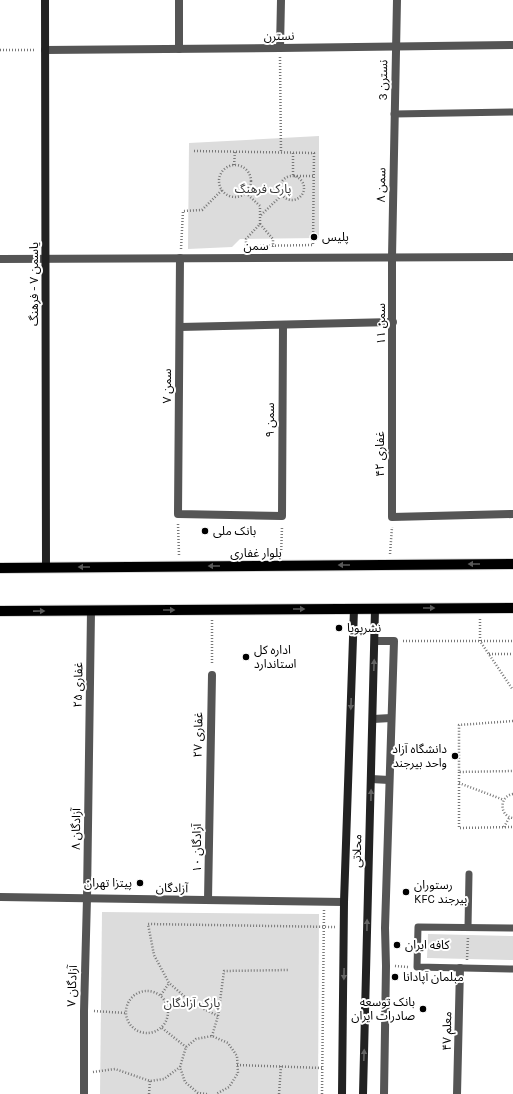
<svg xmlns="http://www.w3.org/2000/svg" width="513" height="1094" font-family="Karla,'Noto Sans Arabic',sans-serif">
<rect width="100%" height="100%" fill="#fff"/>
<g fill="#dcdcdc">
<polygon points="319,136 319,238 240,239 232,247 188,249 189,143"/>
<polygon points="102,912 319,914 318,1094 100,1094"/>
<polygon points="428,934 513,936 513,960 427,958"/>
</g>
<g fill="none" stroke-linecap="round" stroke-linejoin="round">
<defs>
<g id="primary">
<polyline points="0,568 513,564"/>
<polyline points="0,611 513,608"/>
</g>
</defs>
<use href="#primary" stroke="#dbdbdb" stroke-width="12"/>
<g stroke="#777" stroke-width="2.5" stroke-dasharray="1 2" stroke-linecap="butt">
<polyline points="0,50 36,50"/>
<polyline points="280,57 281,153"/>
<polyline points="194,151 314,153 313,245 255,246"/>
<polyline points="293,153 293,176 313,176"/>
<polyline points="234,165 235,152"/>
<circle cx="235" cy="181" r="16"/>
<circle cx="292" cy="188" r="12"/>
<polyline points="246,193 260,206 260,224 246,239 246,248"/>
<polyline points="261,215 282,195"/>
<polyline points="260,224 273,239 273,247"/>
<polyline points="181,249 183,211 202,210 222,190"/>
<polyline points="178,524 179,555"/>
<polyline points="390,554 392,527"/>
<polyline points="281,556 282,527"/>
<polyline points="480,619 480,641 513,690"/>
<polyline points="212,620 212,665"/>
<polyline points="403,641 513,641"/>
<polyline points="489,654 513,654"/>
<polyline points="513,721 459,725 459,772 513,771"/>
<polyline points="459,772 459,828 513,827"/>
<polyline points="459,783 504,800"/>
<path d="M513,794C499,796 499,816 513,818"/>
<polyline points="504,827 509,818"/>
<polyline points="467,960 468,937"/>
<polyline points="395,966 408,967"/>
<circle cx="147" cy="1012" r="21"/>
<polyline points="161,995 169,983"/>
<polyline points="94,1011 125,1013"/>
<polyline points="218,1016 192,1003 169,983 154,955 148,924 335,927"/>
<polyline points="162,1028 186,1047"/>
<polyline points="212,1036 218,1016 224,971 288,970"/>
<polyline points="237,1065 322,1068"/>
<polyline points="93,1072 115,1069 150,1081 164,1079 180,1067"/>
<polyline points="149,1094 150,1081"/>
<polyline points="207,1094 198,1093 185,1082 180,1067 186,1047 196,1039 212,1036 228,1043 237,1056 238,1073 229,1087 216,1094"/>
<polyline points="279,1094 281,1066"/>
<polyline points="322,1094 324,910"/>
</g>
<g stroke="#555" stroke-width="7">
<polyline points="394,114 513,112"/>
<polyline points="468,927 469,874"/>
<polyline points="513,928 418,927 417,967 513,969"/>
</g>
<g stroke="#555" stroke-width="8">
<polyline points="397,0 392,257 392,517 513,514"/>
<polyline points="280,48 281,0"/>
<polyline points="179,49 179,0"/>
<polyline points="45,50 280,48 513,45"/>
<polyline points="180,258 178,514 282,516 283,325"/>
<polyline points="0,259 513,257"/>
<polyline points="180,327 393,322"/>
<polyline points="375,641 394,641 385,928 386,966 384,1094"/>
<polyline points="373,719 391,718"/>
<polyline points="371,779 389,780"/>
<polyline points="0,897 344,902"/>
<polyline points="208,900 212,675"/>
<polyline points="84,1094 84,1011 87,898 91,611"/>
<polyline points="457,1094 460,968"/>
</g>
<g stroke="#222" stroke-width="8">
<polyline points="45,0 46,568"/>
<polyline points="342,1094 344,902 354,609"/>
<polyline points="363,1094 375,609"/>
</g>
<use href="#primary" stroke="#000" stroke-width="10"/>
</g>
<defs><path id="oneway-solid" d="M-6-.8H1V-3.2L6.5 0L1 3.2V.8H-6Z"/></defs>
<g fill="#595959">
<use href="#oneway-solid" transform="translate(474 564) rotate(180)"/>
<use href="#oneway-solid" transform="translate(344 565) rotate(180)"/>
<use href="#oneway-solid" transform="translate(214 566) rotate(180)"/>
<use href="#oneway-solid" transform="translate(84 567) rotate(180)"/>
<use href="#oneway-solid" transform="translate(429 608)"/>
<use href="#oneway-solid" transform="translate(299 609)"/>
<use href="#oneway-solid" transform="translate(169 610)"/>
<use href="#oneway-solid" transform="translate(39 611) rotate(-1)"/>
</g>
<g fill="#646464">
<use href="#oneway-solid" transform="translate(374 665) rotate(-88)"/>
<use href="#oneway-solid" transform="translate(351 704) rotate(92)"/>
<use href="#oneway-solid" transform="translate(371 795) rotate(-89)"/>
<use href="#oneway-solid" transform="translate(367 925) rotate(-89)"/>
<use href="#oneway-solid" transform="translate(344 974) rotate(91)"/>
<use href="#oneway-solid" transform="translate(364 1055) rotate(-88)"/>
</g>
<g fill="#000" stroke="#fff" stroke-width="1.5">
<circle cx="314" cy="237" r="4"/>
<circle cx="205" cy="531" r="4"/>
<circle cx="339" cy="628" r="4"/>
<circle cx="246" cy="657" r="4"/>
<circle cx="455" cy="756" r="4"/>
<circle cx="140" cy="883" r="4"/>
<circle cx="406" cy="892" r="4"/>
<circle cx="397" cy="945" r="4"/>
<circle cx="395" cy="977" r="4"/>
<circle cx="423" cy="1009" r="4"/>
</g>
<g text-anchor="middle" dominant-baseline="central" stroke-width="4" stroke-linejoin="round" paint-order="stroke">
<g font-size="12" fill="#000" stroke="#fff">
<text transform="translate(279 36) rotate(-1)">نسترن</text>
<text transform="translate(383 80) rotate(-89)">نسترن 3</text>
<text transform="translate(381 185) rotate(-89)">سمن ۸</text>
<text x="256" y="246">سمن</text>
<text transform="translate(34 284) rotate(-90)">یاسمن ۷ - فرهنگ</text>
<text transform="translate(381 324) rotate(-90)">سمن ۱۱</text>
<text transform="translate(167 386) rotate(-90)">سمن ۷</text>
<text transform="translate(270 420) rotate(-90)">سمن ۹</text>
<text transform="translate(380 454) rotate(-90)">غفاری ۴۲</text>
<text x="256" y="553">بلوار غفاری</text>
<text transform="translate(78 685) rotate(-89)">غفاری ۲۵</text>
<text transform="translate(198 735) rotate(-89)">غفاری ۲۷</text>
<text transform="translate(76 829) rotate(-89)">آزادگان ۸</text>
<text transform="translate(197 848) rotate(-90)">آزادگان ۱۰</text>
<text transform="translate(357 851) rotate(-89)">محلاتی</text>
<text transform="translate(172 888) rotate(1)">آزادگان</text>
<text transform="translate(72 986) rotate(-88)">آزادگان ۷</text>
<text transform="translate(447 1031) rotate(-89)">معلم ۴۷</text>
</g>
<g font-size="12" fill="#333" stroke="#fff">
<text x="263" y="189">پارک فرهنگ</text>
<text x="192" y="1003">پارک آزادگان</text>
</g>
<g font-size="12" fill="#000" stroke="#fff" text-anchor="start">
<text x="322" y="237">پلیس</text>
<text x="213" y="531">بانک ملی</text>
<text x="347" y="628">نشرپویا</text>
<text x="254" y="650">اداره کل<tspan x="254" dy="14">استاندارد</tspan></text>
<text x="447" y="749" text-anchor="end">دانشگاه آزاد<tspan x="447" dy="14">واحد بیرجند</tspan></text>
<text x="132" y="883" text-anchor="end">پیتزا تهران</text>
<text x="414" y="885">رستوران<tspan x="414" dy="14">KFC بیرجند</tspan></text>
<text x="405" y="945">کافه ایران</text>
<text x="403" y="977">مبلمان آپادانا</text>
<text x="415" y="1002" text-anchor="end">بانک توسعه<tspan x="415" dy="14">صادرات ایران</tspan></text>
</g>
</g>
</svg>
